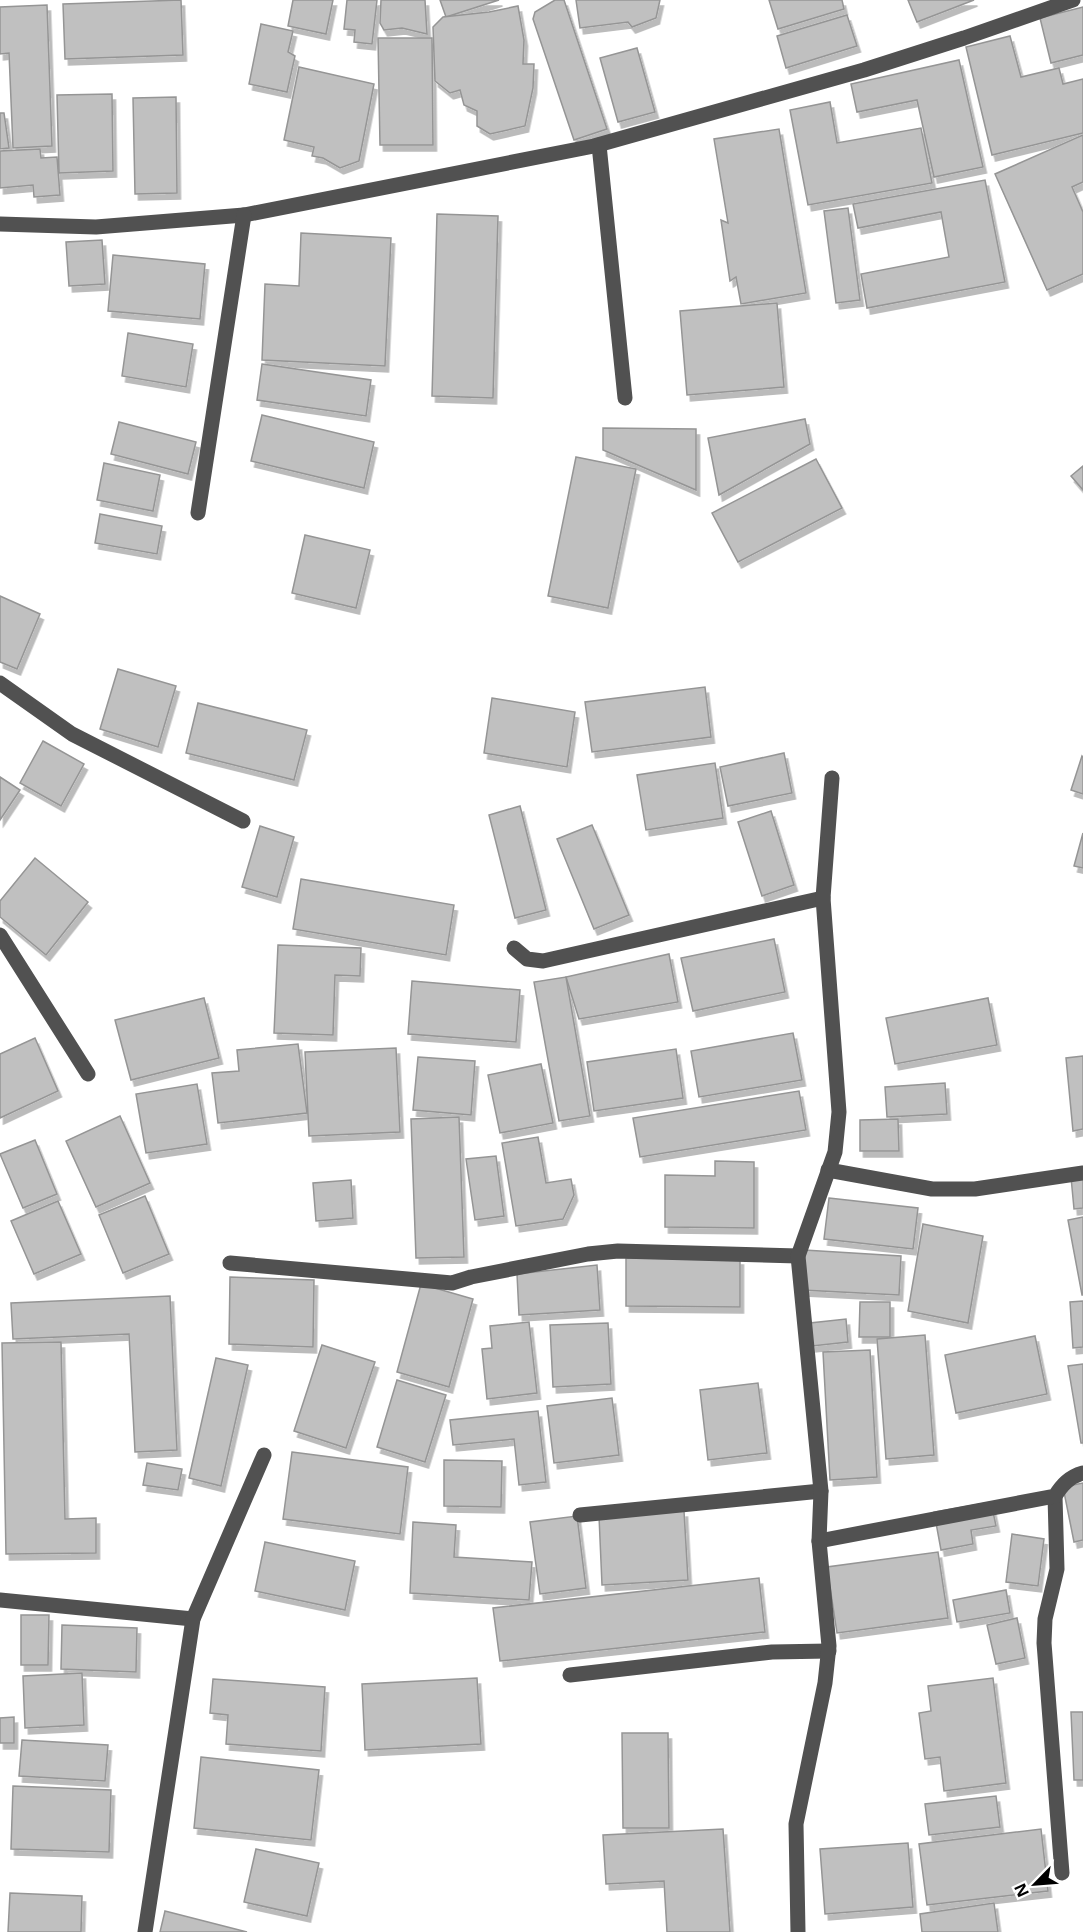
<svg xmlns="http://www.w3.org/2000/svg" width="1083" height="1932" font-family="'Noto Sans',sans-serif">
<defs>
<filter id="shadow"><feDropShadow dx="3.5" dy="6" stdDeviation="0" flood-color="#0004"/></filter>
</defs>
<rect width="100%" height="100%" fill="#fff"/>
<g fill="#c0c0c0" stroke="#959595" stroke-width="1.5" filter="url(#shadow)">
<polygon points="181,0 183,55 65,59 63,4"/>
<polygon points="293,0 333,0 326,34 288,26"/>
<polygon points="347,0 377,0 372,44 354,42 355,30 344,29"/>
<polygon points="381,0 425,0 427,34 402,28 384,30 380,23"/>
<polygon points="440,0 499,0 446,17"/>
<polygon points="555,0 564,0 607,129 574,140 533,19 535,12"/>
<polygon points="576,0 660,0 656,18 632,27 628,22 580,28"/>
<polygon points="769,0 842,0 844,9 778,29"/>
<polygon points="908,0 974,0 917,22"/>
<polygon points="47,5 52,146 13,148 9,53 0,54 0,7"/>
<polygon points="518,6 524,40 523,64 534,64 533,88 525,126 490,134 477,126 477,111 464,105 460,90 450,93 435,81 433,27 443,17 489,12"/>
<polygon points="1083,7 1083,55 1051,63 1040,18"/>
<polygon points="847,15 857,46 786,68 777,36"/>
<polygon points="261,24 293,31 288,52 295,56 287,92 249,84"/>
<polygon points="1010,36 1021,77 1059,68 1063,84 1083,79 1083,133 992,155 966,47"/>
<polygon points="378,38 432,38 433,145 380,145"/>
<polygon points="637,48 655,112 618,122 600,58"/>
<polygon points="959,60 983,167 934,177 917,100 857,112 851,84"/>
<polygon points="299,67 374,84 359,161 340,168 323,158 312,156 314,147 284,140"/>
<polygon points="112,94 113,171 59,173 57,95"/>
<polygon points="176,97 177,193 135,194 133,98"/>
<polygon points="830,102 837,143 921,128 932,183 808,205 790,110"/>
<polygon points="0,113 4,113 9,148 0,149"/>
<polygon points="779,129 806,293 741,304 736,277 730,281 721,220 728,223 714,139"/>
<polygon points="1083,135 1083,182 1072,187 1083,212 1083,274 1047,290 995,174"/>
<polygon points="40,149 41,158 57,157 60,195 34,197 33,185 0,188 0,151"/>
<polygon points="985,180 1005,282 867,308 861,274 949,257 941,212 858,228 853,204"/>
<polygon points="848,208 860,300 836,303 824,211"/>
<polygon points="437,214 498,216 493,398 432,396"/>
<polygon points="301,233 391,238 385,366 262,360 265,284 299,286"/>
<polygon points="102,240 105,284 69,286 66,242"/>
<polygon points="113,255 205,264 200,319 108,311"/>
<polygon points="777,303 784,387 687,395 680,311"/>
<polygon points="128,333 193,344 186,387 122,376"/>
<polygon points="262,364 371,380 366,416 257,400"/>
<polygon points="262,415 374,442 364,488 251,461"/>
<polygon points="805,419 810,444 719,495 708,438"/>
<polygon points="119,422 196,442 188,474 111,454"/>
<polygon points="603,428 696,429 696,490 603,450"/>
<polygon points="576,457 636,469 608,608 548,596"/>
<polygon points="816,459 842,508 738,562 712,513"/>
<polygon points="104,463 160,475 153,511 97,500"/>
<polygon points="1083,466 1083,490 1071,476"/>
<polygon points="100,514 162,526 157,554 95,543"/>
<polygon points="305,535 370,550 356,608 292,593"/>
<polygon points="0,596 40,614 17,669 0,662"/>
<polygon points="118,669 176,686 158,747 100,729"/>
<polygon points="705,687 711,737 592,752 585,702"/>
<polygon points="492,698 575,712 567,767 484,753"/>
<polygon points="198,703 307,730 294,780 186,753"/>
<polygon points="43,741 84,764 61,806 20,783"/>
<polygon points="784,753 792,793 728,806 720,767"/>
<polygon points="1082,756 1083,757 1083,794 1071,790"/>
<polygon points="715,763 723,818 646,830 637,775"/>
<polygon points="0,777 20,790 0,820"/>
<polygon points="520,806 546,910 515,918 489,815"/>
<polygon points="771,811 794,885 762,896 738,822"/>
<polygon points="592,825 629,915 594,929 557,839"/>
<polygon points="260,826 294,837 277,897 242,887"/>
<polygon points="1083,833 1083,868 1074,866"/>
<polygon points="35,858 88,902 46,955 0,917 0,901"/>
<polygon points="301,879 454,905 446,955 293,929"/>
<polygon points="774,939 785,992 693,1011 681,958"/>
<polygon points="278,945 361,948 360,976 335,975 333,1035 274,1033"/>
<polygon points="669,954 678,1002 579,1019 566,977"/>
<polygon points="566,977 590,1116 559,1121 534,982"/>
<polygon points="412,981 520,990 516,1042 408,1034"/>
<polygon points="204,998 219,1058 131,1080 115,1020"/>
<polygon points="988,998 997,1045 895,1064 886,1018"/>
<polygon points="793,1033 802,1080 699,1097 691,1051"/>
<polygon points="35,1038 58,1091 0,1118 0,1054"/>
<polygon points="298,1044 307,1113 218,1123 212,1073 239,1071 237,1050"/>
<polygon points="396,1048 400,1132 309,1136 305,1052"/>
<polygon points="676,1049 683,1098 594,1111 587,1062"/>
<polygon points="1083,1056 1083,1129 1073,1131 1066,1058"/>
<polygon points="418,1057 475,1061 471,1115 413,1110"/>
<polygon points="541,1064 553,1123 500,1133 488,1075"/>
<polygon points="945,1083 947,1114 887,1117 885,1087"/>
<polygon points="197,1084 207,1144 146,1153 136,1094"/>
<polygon points="799,1091 806,1130 640,1157 633,1118"/>
<polygon points="120,1116 150,1183 96,1207 66,1141"/>
<polygon points="459,1117 464,1257 416,1258 411,1119"/>
<polygon points="898,1119 899,1151 860,1151 860,1120"/>
<polygon points="538,1137 546,1183 571,1179 574,1195 563,1219 516,1226 502,1143"/>
<polygon points="35,1140 57,1194 23,1208 0,1154"/>
<polygon points="496,1156 504,1216 475,1220 466,1159"/>
<polygon points="715,1161 754,1162 754,1228 665,1227 665,1175 715,1176"/>
<polygon points="1083,1176 1083,1208 1074,1209 1071,1177"/>
<polygon points="351,1180 353,1218 316,1221 313,1183"/>
<polygon points="145,1196 169,1254 123,1273 99,1215"/>
<polygon points="829,1198 918,1208 913,1249 824,1239"/>
<polygon points="58,1201 81,1254 34,1274 11,1221"/>
<polygon points="1083,1217 1083,1295 1082,1295 1068,1220"/>
<polygon points="923,1224 983,1236 968,1323 908,1311"/>
<polygon points="804,1250 901,1256 899,1295 802,1290"/>
<polygon points="626,1258 740,1259 740,1307 626,1306"/>
<polygon points="597,1265 600,1310 519,1315 517,1274"/>
<polygon points="230,1277 314,1280 313,1347 229,1344"/>
<polygon points="421,1284 473,1299 449,1387 397,1372"/>
<polygon points="170,1296 177,1450 135,1452 129,1334 13,1339 11,1303"/>
<polygon points="1083,1301 1083,1347 1073,1348 1070,1302"/>
<polygon points="860,1302 890,1302 890,1337 859,1337"/>
<polygon points="846,1319 848,1342 812,1346 810,1323"/>
<polygon points="529,1322 537,1393 487,1399 482,1349 492,1348 490,1326"/>
<polygon points="608,1323 611,1384 553,1387 550,1325"/>
<polygon points="925,1335 934,1455 886,1459 877,1339"/>
<polygon points="1035,1336 1047,1394 956,1413 945,1355"/>
<polygon points="61,1342 65,1519 96,1518 96,1553 6,1554 2,1343"/>
<polygon points="322,1345 375,1362 346,1448 294,1431"/>
<polygon points="870,1350 877,1477 830,1480 823,1352"/>
<polygon points="216,1358 248,1365 221,1486 189,1478"/>
<polygon points="1083,1364 1083,1443 1081,1443 1068,1366"/>
<polygon points="397,1380 446,1395 425,1462 377,1447"/>
<polygon points="758,1383 767,1453 708,1460 700,1390"/>
<polygon points="612,1398 619,1455 554,1463 547,1406"/>
<polygon points="538,1411 546,1482 519,1485 514,1439 453,1445 450,1420"/>
<polygon points="292,1452 408,1467 400,1534 283,1519"/>
<polygon points="444,1460 502,1461 501,1507 444,1506"/>
<polygon points="147,1463 182,1469 178,1490 143,1485"/>
<polygon points="1083,1483 1083,1540 1074,1542 1063,1487"/>
<polygon points="991,1502 996,1526 971,1530 973,1544 941,1550 934,1512"/>
<polygon points="684,1511 688,1580 602,1585 599,1516"/>
<polygon points="577,1516 586,1588 540,1594 530,1522"/>
<polygon points="413,1522 456,1525 454,1557 532,1562 529,1600 410,1593"/>
<polygon points="1012,1534 1044,1539 1038,1586 1006,1582"/>
<polygon points="265,1542 355,1561 345,1610 255,1591"/>
<polygon points="938,1552 948,1618 837,1633 827,1567"/>
<polygon points="759,1578 765,1632 500,1661 493,1608"/>
<polygon points="1006,1590 1010,1613 957,1622 953,1600"/>
<polygon points="21,1615 49,1615 48,1665 21,1665"/>
<polygon points="1017,1618 1025,1658 996,1664 987,1625"/>
<polygon points="62,1625 137,1628 136,1672 61,1669"/>
<polygon points="82,1673 84,1725 25,1728 23,1676"/>
<polygon points="477,1678 481,1744 365,1750 362,1684"/>
<polygon points="993,1678 1006,1783 944,1791 940,1757 925,1759 919,1713 931,1711 928,1686"/>
<polygon points="213,1679 325,1687 321,1751 226,1744 228,1715 210,1713"/>
<polygon points="1071,1712 1083,1712 1083,1780 1074,1780"/>
<polygon points="14,1717 14,1743 0,1743 0,1718"/>
<polygon points="622,1733 668,1733 669,1828 623,1828"/>
<polygon points="22,1740 108,1745 105,1781 19,1776"/>
<polygon points="201,1757 319,1770 311,1840 194,1828"/>
<polygon points="13,1786 111,1790 109,1852 11,1849"/>
<polygon points="996,1796 1000,1827 929,1835 925,1804"/>
<polygon points="723,1829 730,1932 667,1932 664,1881 606,1884 603,1835"/>
<polygon points="1041,1829 1048,1891 927,1905 919,1844"/>
<polygon points="908,1843 913,1907 825,1914 820,1849"/>
<polygon points="256,1849 319,1863 307,1916 244,1902"/>
<polygon points="10,1893 82,1896 81,1932 8,1932"/>
<polygon points="994,1903 998,1932 922,1932 920,1914"/>
<polygon points="165,1911 247,1932 160,1932"/>
</g>
<g fill="none" stroke-linecap="round" stroke-linejoin="round">
<g stroke="#515151" stroke-width="15">
<polyline points="599,145 625,398"/>
<polyline points="0,224 96,227 244,215 594,146 864,70 964,38 1073,0"/>
<polyline points="198,513 244,215"/>
<polyline points="0,683 72,734 243,821"/>
<polyline points="0,935 88,1074"/>
<polyline points="514,948 527,959 543,961 823,898"/>
<polyline points="828,1170 932,1189 975,1189 1083,1173"/>
<polyline points="230,1263 452,1283 471,1277 588,1254 618,1251 798,1256"/>
<polyline points="1055,1496 1057,1569 1045,1619 1044,1643 1062,1873"/>
<polyline points="580,1515 821,1491"/>
<path d="M819,1541L1055,1496C1062,1485 1069,1477 1083,1473"/>
<polyline points="0,1600 193,1619"/>
<polyline points="570,1675 772,1652 829,1651"/>
<polyline points="145,1932 193,1619 264,1455"/>
<polyline points="798,1932 796,1824 825,1683 829,1646 819,1541 821,1491 798,1256 835,1152 839,1112 823,898 832,778"/>
</g>
</g>
<g transform="translate(1035 1884) rotate(245)" stroke="#ffffff" stroke-width="4.5" paint-order="stroke">
<path d="M0-4.5L10 22L0 15L-10 22Z" fill="#000000"/>
<text y="-9" font-size="16" font-weight="bold" text-anchor="middle" fill="#000000">N</text>
</g>
</svg>
